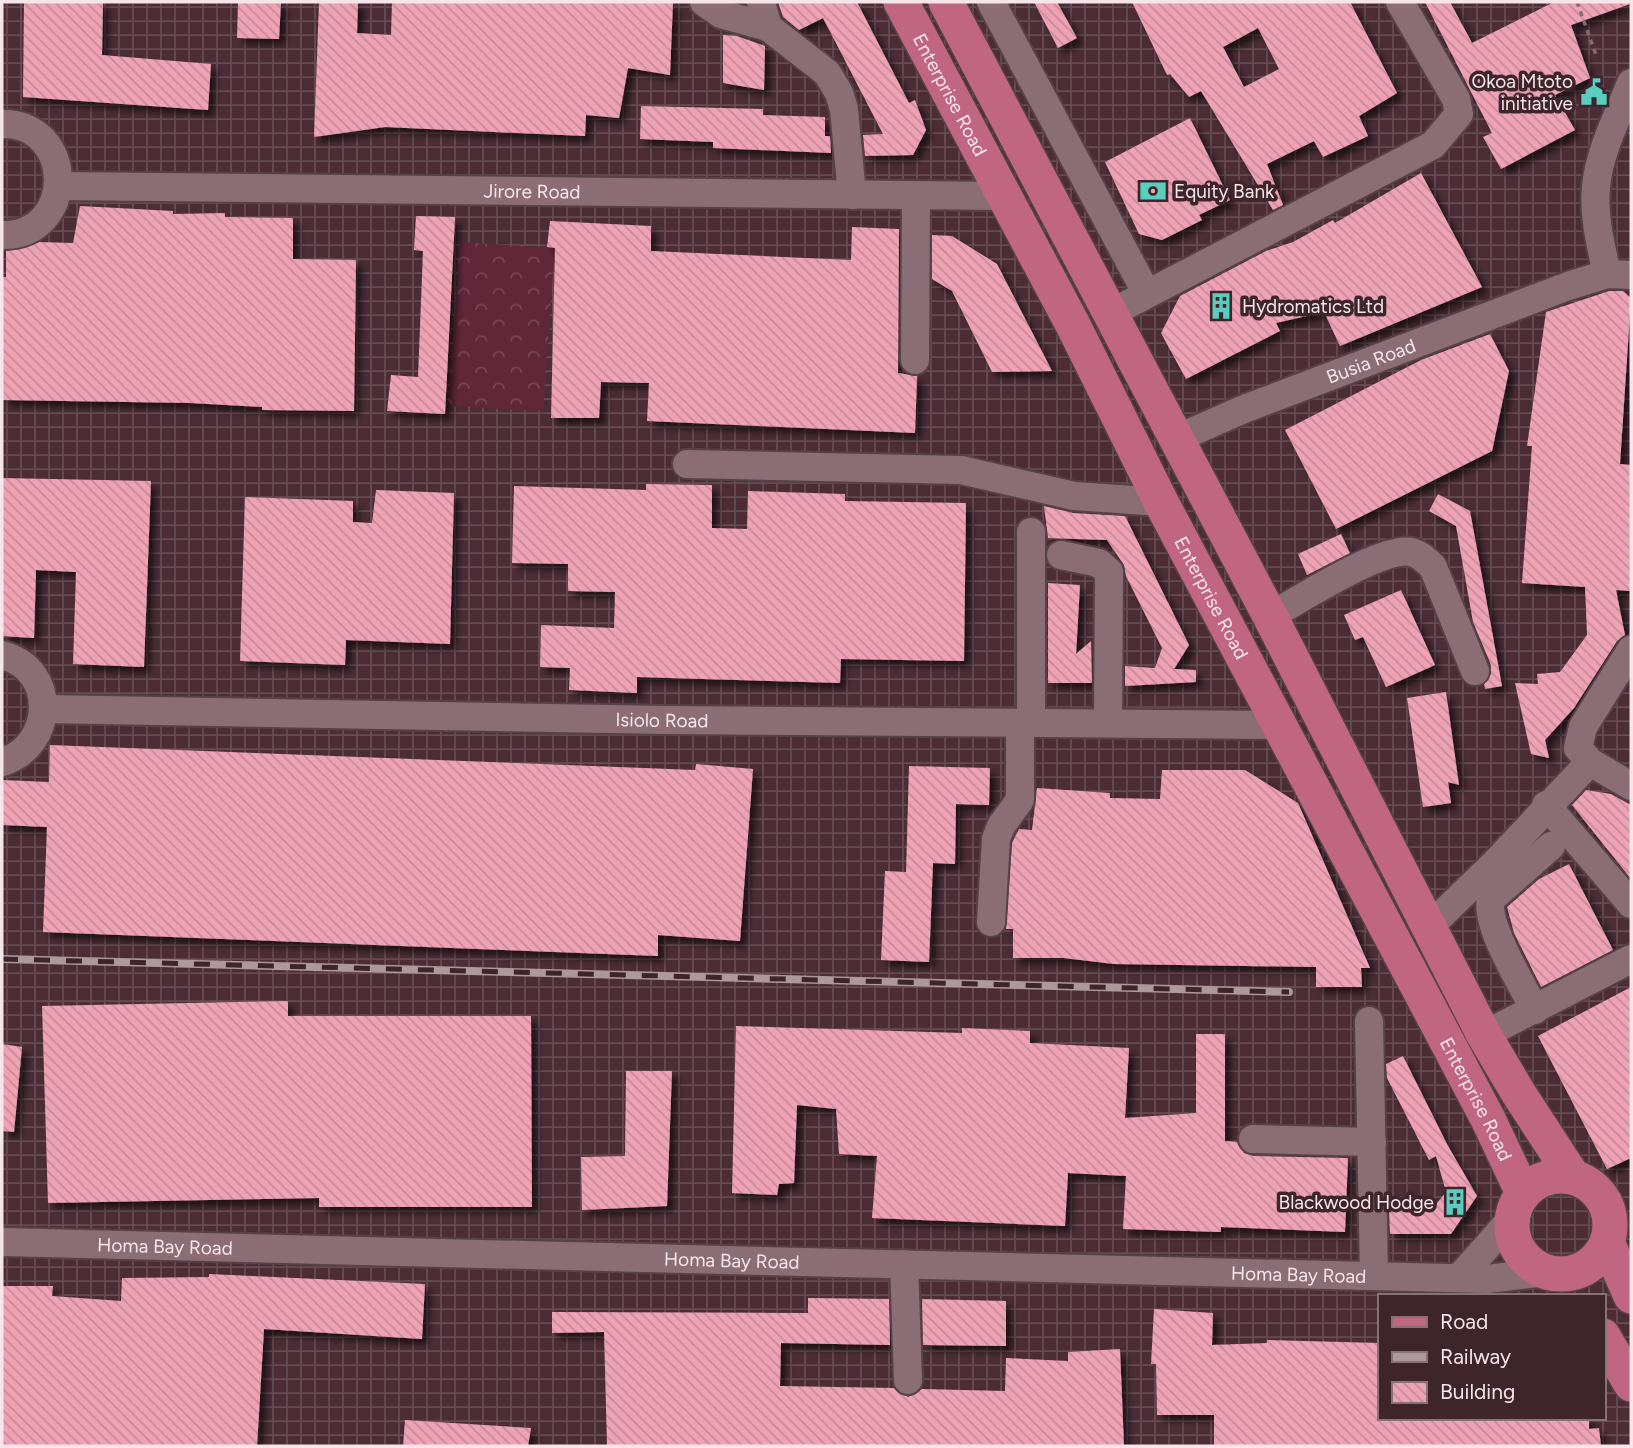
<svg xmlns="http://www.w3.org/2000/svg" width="1633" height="1448" font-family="Figtree,sans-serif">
<defs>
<pattern id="industrial-grid" width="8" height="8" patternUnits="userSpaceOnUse" patternTransform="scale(1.75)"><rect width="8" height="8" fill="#4c2d36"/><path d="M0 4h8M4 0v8" fill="none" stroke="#664b53"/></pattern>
<pattern id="forest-crowns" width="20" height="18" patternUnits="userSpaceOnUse" patternTransform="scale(1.75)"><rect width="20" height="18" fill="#612739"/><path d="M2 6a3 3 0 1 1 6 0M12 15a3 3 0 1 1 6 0" fill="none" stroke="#784656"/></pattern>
<pattern id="building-back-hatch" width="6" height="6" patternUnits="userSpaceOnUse" patternTransform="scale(1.75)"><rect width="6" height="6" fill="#efa2b5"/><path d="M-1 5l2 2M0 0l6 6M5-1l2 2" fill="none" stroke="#c68b99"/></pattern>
<filter id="shadow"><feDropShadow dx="6" dy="6" stdDeviation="3.5" flood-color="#0009"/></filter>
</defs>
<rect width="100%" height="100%" fill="#3d252b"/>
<path fill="url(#industrial-grid)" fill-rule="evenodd" d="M2,2H1631V1446H2ZM1379,1296H1603V1418H1379Z"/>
<polygon fill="url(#forest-crowns)" points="460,242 555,248 543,411 448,406"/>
<g fill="url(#building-back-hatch)" fill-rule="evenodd" filter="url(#shadow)">
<polygon points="24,2 103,2 102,55 211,64 208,110 23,97"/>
<polygon points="238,2 281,2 279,39 237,38"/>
<polygon points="319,2 358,2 357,33 391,35 392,2 673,2 670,75 628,68 619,118 586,115 585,136 385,127 314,137"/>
<polygon points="778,2 857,2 909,103 915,100 926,130 913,155 865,156 863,135 883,134 823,18 799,30 783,17"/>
<polygon points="1034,2 1057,2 1077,38 1058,48"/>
<path d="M1132,2H1350L1397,93L1359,116L1368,136L1323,157L1314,141L1267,164L1283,205L1273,210L1201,91L1189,97L1170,74L1167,75ZM1258,28L1279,69L1244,87L1223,47Z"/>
<polygon points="1425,2 1450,2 1472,43 1554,2 1629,2 1630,4 1571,25 1590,78 1555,95 1575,130 1501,169 1483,137 1492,133"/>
<polygon points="723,35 737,36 765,46 764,90 723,83"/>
<polygon points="641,106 763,109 763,115 825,117 825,136 830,136 831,153 713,148 713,142 640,139"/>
<polygon points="1190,118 1230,200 1199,215 1202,220 1162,240 1139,234 1105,162"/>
<polygon points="1421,173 1482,287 1340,346 1324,312 1276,323 1280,331 1186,379 1161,333 1180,296 1266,251 1293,242 1333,220 1335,223"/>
<polygon points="80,206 173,211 173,214 225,213 225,217 293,218 293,259 356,260 354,411 262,410 262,407 190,403 2,400 2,277 6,277 6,251 39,242 73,243"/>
<polygon points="416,216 455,217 445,414 387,411 391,375 418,377 423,251 414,250"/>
<polygon points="550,221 651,226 651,251 851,260 852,227 899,229 898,373 917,376 915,433 647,421 649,383 601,382 599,418 551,418 555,248 547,247"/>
<polygon points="932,235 952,236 997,264 1052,371 992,372 952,291 932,279"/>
<polygon points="1609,291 1623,291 1631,298 1620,464 1631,465 1631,565 1630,591 1616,590 1625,635 1617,641 1574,708 1545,740 1549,758 1531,754 1515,683 1538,684 1537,674 1560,672 1587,635 1585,587 1522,583 1532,446 1527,446 1546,312"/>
<polygon points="1490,334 1509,371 1492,451 1336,529 1285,430 1421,360"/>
<polygon points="2,478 151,481 144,667 73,664 76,572 36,570 34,638 2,636"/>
<polygon points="646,484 712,485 712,528 747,529 748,491 845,494 845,501 966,503 964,661 841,659 840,683 637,677 637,693 569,690 570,668 540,667 541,625 614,628 615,592 568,591 568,564 512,563 514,486 646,490"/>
<polygon points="376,490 454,493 450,644 346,640 345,665 240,661 245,497 353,501 353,522 372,523"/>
<polygon points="1438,494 1470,511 1502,686 1485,689 1484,684 1491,674 1491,665 1473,622 1456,526 1429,511"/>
<polygon points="1044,506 1073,513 1125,516 1189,645 1174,669 1196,670 1196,682 1125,686 1125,666 1155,668 1162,648 1126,576 1124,565 1107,540 1048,538"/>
<polygon points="1341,534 1350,553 1307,575 1298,554"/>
<polygon points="1048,583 1080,585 1076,654 1091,641 1092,683 1048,683"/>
<polygon points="1401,590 1435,665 1386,687 1363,637 1355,640 1344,615"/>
<polygon points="1446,692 1459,785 1448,782 1451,803 1423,807 1407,698"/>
<polygon points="50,745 695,770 696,764 753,769 740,941 658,935 658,956 43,932 47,827 2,825 2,780 49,782"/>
<polygon points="909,766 990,768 989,805 956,804 955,864 933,863 929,962 881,960 885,871 906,872"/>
<polygon points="1162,770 1245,770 1298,803 1370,968 1361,968 1362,987 1316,987 1316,967 1114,964 1064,958 1013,958 1013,929 1006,929 1012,843 1019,829 1032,830 1037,788 1110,793 1110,798 1160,799"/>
<polygon points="1586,790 1611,794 1631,805 1631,879 1572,805"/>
<polygon points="1569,864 1613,950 1541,987 1514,933 1507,907 1539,879"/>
<polygon points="1631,987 1631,1158 1607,1169 1538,1036"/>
<polygon points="288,1001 288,1016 531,1016 532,1207 319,1207 319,1198 48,1203 42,1006"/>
<polygon points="736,1026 962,1033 962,1028 1030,1031 1030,1043 1129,1048 1125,1118 1196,1113 1196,1034 1225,1034 1225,1141 1237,1142 1244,1153 1253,1156 1348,1158 1345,1232 1221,1227 1221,1232 1123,1229 1126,1176 1068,1173 1065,1226 872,1218 877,1156 839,1154 836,1109 797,1105 794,1183 779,1184 777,1195 732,1193"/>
<polygon points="2,1044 22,1047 14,1132 2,1131"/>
<polygon points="1403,1056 1448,1146 1477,1196 1451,1234 1390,1234 1389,1210 1433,1208 1446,1192 1436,1156 1429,1160 1387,1078 1386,1064"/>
<polygon points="626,1071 672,1071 667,1206 582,1210 581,1157 625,1156"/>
<polygon points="209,1274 425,1284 422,1339 264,1329 257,1446 2,1446 2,1286 53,1286 52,1296 121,1301 122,1278 209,1277"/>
<polygon points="808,1298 889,1299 890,1345 781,1343 780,1386 894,1388 908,1397 922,1389 1005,1391 1006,1358 1068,1361 1068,1352 1120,1349 1124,1446 607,1446 604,1332 552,1333 552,1312 808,1313"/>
<polygon points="922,1299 1006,1301 1006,1346 923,1345"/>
<polygon points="1154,1309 1213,1313 1212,1345 1267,1343 1267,1340 1379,1343 1379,1418 1589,1418 1589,1429 1599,1428 1601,1446 1214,1446 1214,1415 1157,1415 1156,1364 1151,1364"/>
<polygon points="405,1420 531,1428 528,1446 403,1446"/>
</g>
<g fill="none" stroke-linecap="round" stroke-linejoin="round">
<defs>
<g id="minor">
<polyline points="704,2 721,14 768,27"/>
<polyline points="761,2 768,27 827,73 839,93 844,109 852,195"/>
<polyline points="991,2 1147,294"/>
<path d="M2,124C76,123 77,236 2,235"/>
<path id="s1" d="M58,186L1005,196"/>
<path d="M1607,274C1601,246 1593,216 1596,187C1599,152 1618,116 1631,83"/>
<polyline points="1111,313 1433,145 1459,114 1456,99 1400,2"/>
<polyline points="915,360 916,195"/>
<path id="s2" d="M1176,439L1244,409L1568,286L1607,274L1631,275"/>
<polyline points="687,464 961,470 1074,496 1161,502"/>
<polyline points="1061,555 1099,563 1109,572 1108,723"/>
<path d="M1270,616C1298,601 1382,546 1411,552C1420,554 1427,561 1433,567L1475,671"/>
<polyline points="1631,650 1583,727 1578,748 1590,762 1631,786"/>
<path d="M2,655C58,669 55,746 2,762"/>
<path id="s3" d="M44,709L666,720L1281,725"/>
<polyline points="1031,723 1031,532"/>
<polyline points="1546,805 1631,904"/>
<polyline points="991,922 996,839 1001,826 1020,800 1020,723"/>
<polyline points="1429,927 1497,861 1590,762"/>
<path d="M1535,1010C1523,986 1484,924 1491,899L1551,846"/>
<polyline points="1369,1021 1374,1275"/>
<polyline points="1484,1035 1631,959"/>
<polyline points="1253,1139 1372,1142"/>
<path id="s4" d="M2,1242L1487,1279L1546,1272"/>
<polyline points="904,1264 908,1380"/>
<polyline points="1460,1277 1512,1218"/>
</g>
<g id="major">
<path id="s5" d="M901,2L1073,325L1161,502L1488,1119L1523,1193"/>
<polyline points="946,2 1270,616 1484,1035 1519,1094 1573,1177"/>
<circle cx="1561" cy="1225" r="49"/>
<polyline points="1607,1242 1631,1296"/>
<polyline points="1603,1336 1631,1384"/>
</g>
</defs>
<use href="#minor" stroke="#564146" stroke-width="32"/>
<use href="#major" stroke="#564146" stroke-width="38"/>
<polyline stroke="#826c72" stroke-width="3.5" stroke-dasharray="5 5" stroke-linecap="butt" points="1577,2 1596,55"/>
<use href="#minor" stroke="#8b6e75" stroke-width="28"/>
<use href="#major" stroke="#c06682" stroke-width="35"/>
<defs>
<polyline id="rail" points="2,959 1289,992"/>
</defs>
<use href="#rail" stroke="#ac989d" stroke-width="8"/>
<use href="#rail" stroke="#3d252b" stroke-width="5" stroke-dasharray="16" stroke-linecap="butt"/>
</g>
<defs>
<symbol id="civic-bare" viewBox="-9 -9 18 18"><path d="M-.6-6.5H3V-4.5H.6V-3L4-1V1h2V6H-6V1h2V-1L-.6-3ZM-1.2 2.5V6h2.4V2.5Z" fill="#59cebe" stroke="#3d252b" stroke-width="2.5" paint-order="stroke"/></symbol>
<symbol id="bank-bare" viewBox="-9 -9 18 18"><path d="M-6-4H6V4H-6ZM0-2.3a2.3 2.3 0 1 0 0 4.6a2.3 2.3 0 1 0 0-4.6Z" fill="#59cebe" stroke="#3d252b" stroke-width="2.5" paint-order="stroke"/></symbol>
<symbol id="building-bare" viewBox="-9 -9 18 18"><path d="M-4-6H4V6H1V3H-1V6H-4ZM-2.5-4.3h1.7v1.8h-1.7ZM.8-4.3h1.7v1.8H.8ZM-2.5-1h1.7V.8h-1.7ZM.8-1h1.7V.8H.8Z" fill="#59cebe" stroke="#3d252b" stroke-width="2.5" paint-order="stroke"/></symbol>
</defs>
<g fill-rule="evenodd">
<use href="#civic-bare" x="1575" y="73" width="38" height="38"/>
<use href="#bank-bare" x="1134" y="172" width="38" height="38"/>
<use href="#building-bare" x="1202" y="287" width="38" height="38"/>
<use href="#building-bare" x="1436" y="1183" width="38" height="38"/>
</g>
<g text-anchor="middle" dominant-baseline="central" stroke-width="7" stroke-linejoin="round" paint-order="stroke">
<g font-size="19" fill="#f6e5e9" stroke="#3d252b" text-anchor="end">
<text x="1573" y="81">Okoa Mtoto<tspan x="1573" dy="22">initiative</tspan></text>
<text x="1174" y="191" text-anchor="start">Equity Bank</text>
<text x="1242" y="306" text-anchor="start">Hydromatics Ltd</text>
<text x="1434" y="1202">Blackwood Hodge</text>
</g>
<g font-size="19" fill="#f6e5e9" stroke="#3d252b">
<text stroke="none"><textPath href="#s5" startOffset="105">Enterprise Road</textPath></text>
<text stroke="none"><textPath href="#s1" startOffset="474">Jirore Road</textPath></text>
<text stroke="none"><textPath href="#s2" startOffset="210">Busia Road</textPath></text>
<text stroke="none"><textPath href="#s5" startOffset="672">Enterprise Road</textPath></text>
<text stroke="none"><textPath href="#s3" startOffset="618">Isiolo Road</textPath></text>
<text stroke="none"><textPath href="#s5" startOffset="1239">Enterprise Road</textPath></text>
<text stroke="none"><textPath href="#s4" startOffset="163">Homa Bay Road</textPath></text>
<text stroke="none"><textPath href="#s4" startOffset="730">Homa Bay Road</textPath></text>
<text stroke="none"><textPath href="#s4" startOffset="1297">Homa Bay Road</textPath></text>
</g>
</g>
<rect width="1633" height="1448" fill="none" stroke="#f6e5e9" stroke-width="7"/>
<rect x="1378" y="1294" width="228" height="126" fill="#3d252b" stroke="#877277" stroke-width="2"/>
<rect x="1392" y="1317" width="35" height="10" fill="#c06682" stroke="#877277" stroke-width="2"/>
<text x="1440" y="1329" font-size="21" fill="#f6e5e9">Road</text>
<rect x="1392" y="1352" width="35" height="10" fill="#ac989d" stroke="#877277" stroke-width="2"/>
<text x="1440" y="1364" font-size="21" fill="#f6e5e9">Railway</text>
<rect x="1392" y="1382" width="35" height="21" fill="url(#building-back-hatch)" stroke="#877277" stroke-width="2"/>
<text x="1440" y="1399" font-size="21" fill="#f6e5e9">Building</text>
</svg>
